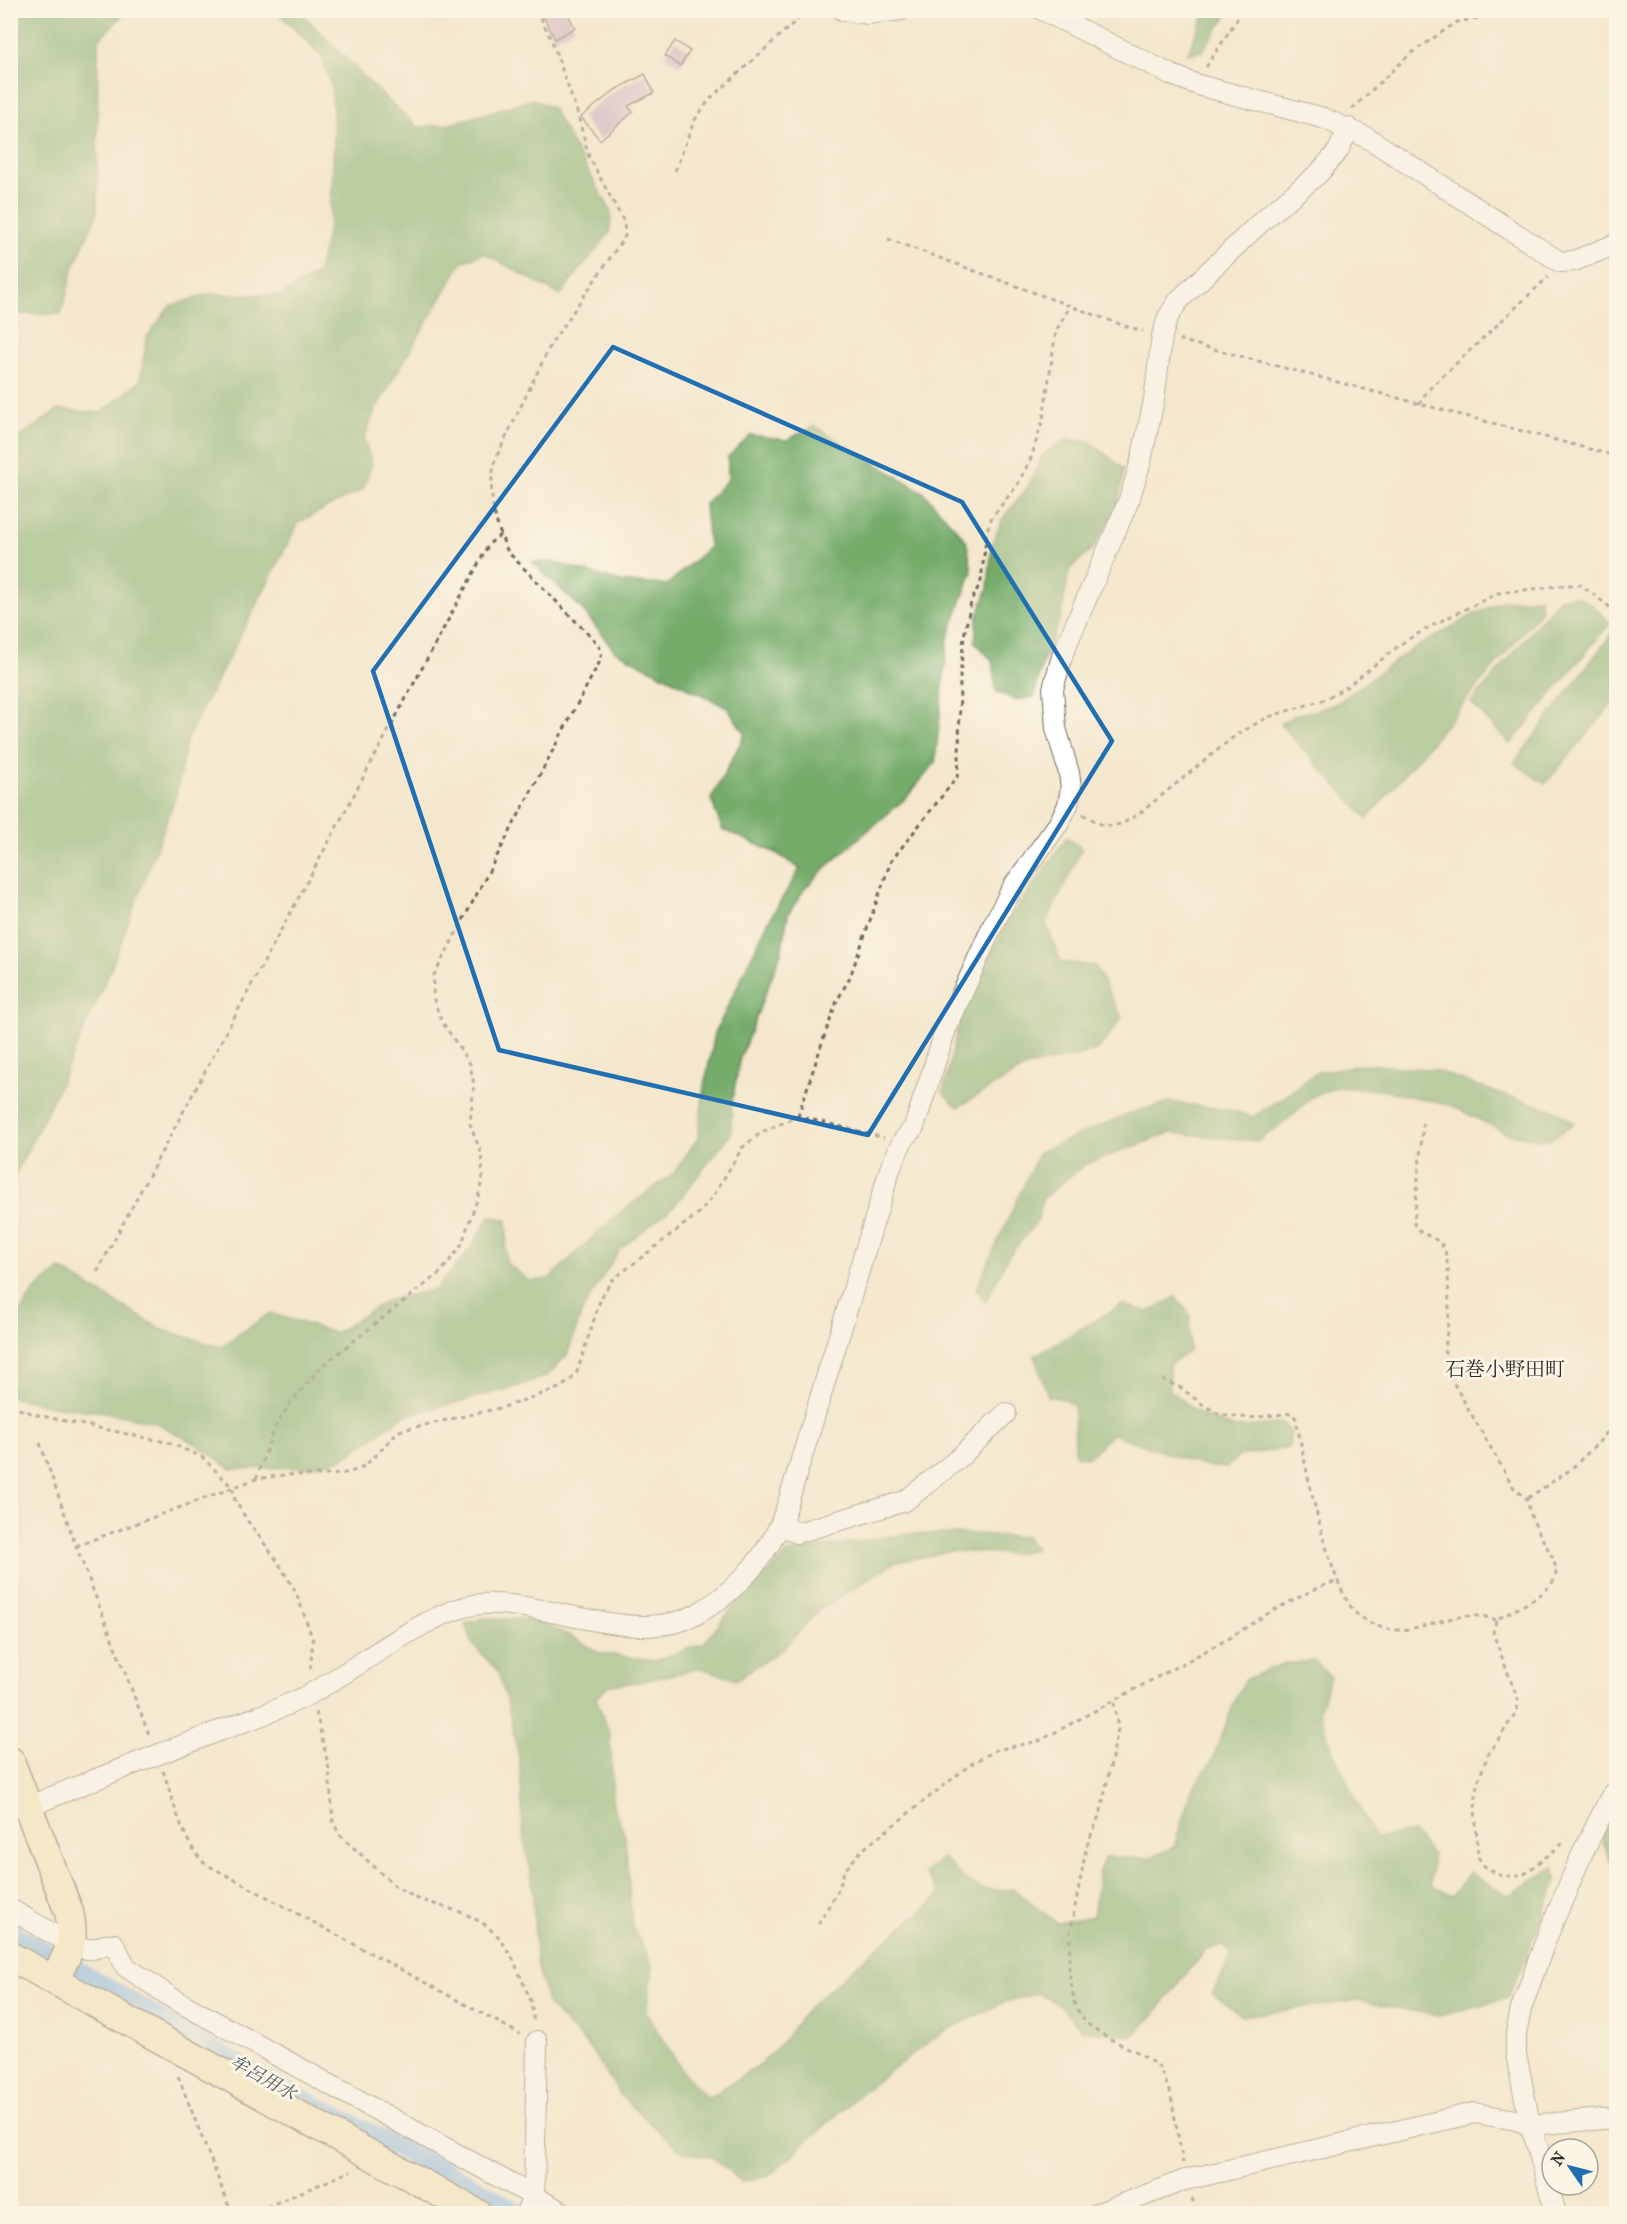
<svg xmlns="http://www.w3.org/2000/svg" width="1627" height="2224" font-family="'IM FELL French Canon','Noto Serif JP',serif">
<rect width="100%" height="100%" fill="#fcf5e5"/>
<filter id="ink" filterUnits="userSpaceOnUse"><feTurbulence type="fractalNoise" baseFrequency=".0167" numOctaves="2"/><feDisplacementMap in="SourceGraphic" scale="12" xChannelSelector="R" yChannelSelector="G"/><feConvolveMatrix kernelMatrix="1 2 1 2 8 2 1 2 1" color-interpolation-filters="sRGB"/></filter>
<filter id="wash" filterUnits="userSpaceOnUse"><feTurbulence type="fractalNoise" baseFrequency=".008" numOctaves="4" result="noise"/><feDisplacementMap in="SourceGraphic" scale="24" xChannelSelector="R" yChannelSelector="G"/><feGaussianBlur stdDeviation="1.35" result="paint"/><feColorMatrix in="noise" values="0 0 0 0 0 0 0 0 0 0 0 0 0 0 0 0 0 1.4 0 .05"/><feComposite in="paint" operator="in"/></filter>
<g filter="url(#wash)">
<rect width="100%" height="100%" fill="#f4e7cd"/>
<g fill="#74ac6a" stroke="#506c4a" stroke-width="1.5">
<polygon points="13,11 127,11 98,40 97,213 73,269 61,314 17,314 14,244 16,44"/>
<polygon points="276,11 299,11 375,88 418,127 450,124 533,99 552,108 611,211 610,232 560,295 484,253 462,262 375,410 364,440 372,464 363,489 299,522 187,739 176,795 110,971 53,1099 11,1183 11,443 59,409 101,413 140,381 147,337 170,306 209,294 283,295 318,272 330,221 334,147 332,89 321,55"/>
<polygon points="1206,11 1230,11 1202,51 1187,55"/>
<polygon points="814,426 923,492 966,540 972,571 948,638 935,763 907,797 835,859 805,888 788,914 781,953 740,1058 732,1101 731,1134 674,1206 619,1250 583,1309 567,1355 547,1376 513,1388 404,1416 342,1459 309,1467 231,1469 196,1444 157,1423 105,1412 57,1407 11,1397 11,1328 33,1292 60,1269 161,1329 220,1347 270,1313 335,1333 386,1301 436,1289 471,1248 490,1216 507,1220 506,1262 529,1281 549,1279 615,1216 674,1173 698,1138 703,1093 715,1033 768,922 800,869 776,853 722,829 711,799 745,734 728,708 615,651 581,608 532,562 553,562 621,582 667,585 709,547 705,504 728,479 728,457 751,435 787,440"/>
<polygon points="1067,439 1090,442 1124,469 1118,504 1095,546 1069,570 1062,614 1043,661 1034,697 1015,700 996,691 992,660 975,642 977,619 988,588 992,544 1003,518 1028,487 1043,454"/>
<polygon points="1576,596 1591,604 1610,623 1510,744 1471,703 1560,598"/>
<polygon points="1540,598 1541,611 1367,819 1280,724 1295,715 1318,710 1339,702 1408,652 1473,615 1502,601"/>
<polygon points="1616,628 1616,700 1545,784 1514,763"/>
<polygon points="1067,837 1082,849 1046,923 1061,962 1095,966 1122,1018 1097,1051 1026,1067 958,1107 943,1093 962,1009 1009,919"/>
<polygon points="1368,1064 1435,1070 1500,1094 1555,1110 1574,1123 1548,1141 1506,1133 1450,1105 1381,1090 1337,1087 1312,1097 1285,1122 1258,1141 1170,1133 1086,1164 1043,1198 1038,1220 1008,1257 986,1302 976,1289 1039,1152 1127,1114 1170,1102 1230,1110 1253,1117 1287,1095 1317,1072"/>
<polygon points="1176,1297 1190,1315 1189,1351 1169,1365 1170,1390 1201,1415 1235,1428 1282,1423 1291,1432 1289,1448 1239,1456 1226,1468 1203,1466 1112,1434 1088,1458 1075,1455 1074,1406 1064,1399 1048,1396 1034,1356 1123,1304 1148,1312"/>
<path d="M903,1534H976L1026,1537L1036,1549L1013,1554L950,1551L893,1563L819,1610L785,1647L736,1680L702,1668L639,1682L609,1685L596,1698L610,1735L613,1805L625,1836L632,1925L653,1967L646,2013L683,2072L708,2098L761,2064L784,2040L807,2009L867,1956L934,1901L939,1893L925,1873L943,1858C970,1884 974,1894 1014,1889L1057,1923L1093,1916L1099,1871L1105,1857L1150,1858L1174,1847L1191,1791L1212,1761L1237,1695L1246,1679L1285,1663L1315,1661L1330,1677L1319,1711L1333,1752L1375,1838L1413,1832L1432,1855L1431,1886L1452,1896L1469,1873L1509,1895L1554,1867L1557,1882L1508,1998L1437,2016L1359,2000L1243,2016L1212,1994L1232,1954L1224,1945L1205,1950L1153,2016L1133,2036L1082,2030L1059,2004L1037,1993L1002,2003L943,2032L862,2092L769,2176L742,2182L712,2157L680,2151L621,2096L589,2047L548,2005L536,1961L532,1878L523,1833L520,1763L507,1702L498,1672L471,1642L465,1624L483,1618L534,1620L569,1635L600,1653L654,1661L704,1643L736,1603L788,1553Z"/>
<polygon points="1616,1809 1616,1867 1611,1862 1601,1836"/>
</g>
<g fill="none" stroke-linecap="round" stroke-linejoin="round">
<polyline stroke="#7fb5ee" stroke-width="20" points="10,1932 277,2087 445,2171 520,2214"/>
</g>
<g id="blocks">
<g fill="#c8a4c7">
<polygon points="540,10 566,10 575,28 555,39"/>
<polygon points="675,41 690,51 680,66 665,56"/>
<polygon points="645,74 654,93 628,106 633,112 600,140 581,117 615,90"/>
</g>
</g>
</g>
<g filter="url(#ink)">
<use href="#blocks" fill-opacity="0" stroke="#716d64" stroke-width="1.5"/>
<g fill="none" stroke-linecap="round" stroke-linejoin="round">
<defs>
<g id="street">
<polyline points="842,10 867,14 901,10"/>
<polyline points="1042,10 1172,75 1198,85 1323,118 1368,138 1560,262 1574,261 1616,244"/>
<polyline points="781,1525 797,1533 905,1501 958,1459 1006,1413"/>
<path d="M28,1807C85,1783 143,1760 201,1738C236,1724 273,1713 306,1696C354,1672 431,1607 482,1604C549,1601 637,1647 697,1614C736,1592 772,1552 786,1509L891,1166L902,1142L914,1127L946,1029L993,925L1014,885L1059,823L1068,805L1071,788L1069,773L1056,728L1053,689L1063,653L1129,500L1141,461L1154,400L1162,336L1168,317L1179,300L1263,220L1319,173L1338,151L1349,128"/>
<path d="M10,1909C31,1920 65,1944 87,1949C98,1951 104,1942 114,1944L126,1967L172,1998L566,2214"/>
<polyline points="525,2214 534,2196 537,2041"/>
<polyline points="1096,2214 1185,2180 1474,2113 1516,2120 1531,2125 1616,2118"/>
<polyline points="1556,2214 1528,2114 1516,2054 1516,2034 1521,2009 1546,1939 1582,1854 1610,1798 1616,1791"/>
</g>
<g id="secondary">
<path d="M10,1761L69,1912C76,1945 69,1951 54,1980"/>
<polyline points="10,1956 478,2214"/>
</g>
</defs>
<use href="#street" stroke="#716d64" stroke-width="22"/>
<use href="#secondary" stroke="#716d64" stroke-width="31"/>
<g stroke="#716d64" stroke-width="3" stroke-dasharray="4.5 4.5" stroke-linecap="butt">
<polyline points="1206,67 1243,10"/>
<polyline points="1352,109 1410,54 1457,22 1522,10"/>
<polyline points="675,171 694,121 710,99 808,10"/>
<polyline points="888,239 1125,326 1143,331"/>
<polyline points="1179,340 1616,456"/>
<polyline points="1419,404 1427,391 1548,277"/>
<polyline points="1083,814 1104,826 1122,824 1140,813 1236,735 1268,717 1323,700 1348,686 1405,641 1435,624 1498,593 1568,585 1581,585 1616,612"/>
<polyline points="798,1116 823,1040 837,1001 850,977 891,861 957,777 959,762 960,678 964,636 971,602 981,581 987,530 992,517 1018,484 1031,458 1043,419 1056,331 1070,306"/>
<path d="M1423,1123L1414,1224L1421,1232L1440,1242L1445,1250L1448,1267L1449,1312L1444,1359L1450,1377L1514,1488L1527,1499C1529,1514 1535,1525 1542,1538C1547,1548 1556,1560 1556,1572C1555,1594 1512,1610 1496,1620L1493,1633L1518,1700L1517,1711L1488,1755L1477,1784L1475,1808L1478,1857L1484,1866L1501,1876H1522L1566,1841"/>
<polyline points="97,1272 489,544 500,535"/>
<path d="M1162,1379L1181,1388L1202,1404L1219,1414L1249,1418L1292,1413L1296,1419C1304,1459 1329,1590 1358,1615C1369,1624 1387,1631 1401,1630C1432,1627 1465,1607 1496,1620"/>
<polyline points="10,1406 37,1415 170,1443 202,1457 232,1487 235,1500 247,1520 278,1562 296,1592 313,1640 310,1672"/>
<polyline points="40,1443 76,1546 150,1737"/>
<path d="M256,1479L274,1429L289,1405L322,1366L441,1272L461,1246L478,1197L483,1176L481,1153L470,1124L474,1085L470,1064L441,1020L433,997L434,975L599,663L602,653L598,644L508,552C494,522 486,490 496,458L551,344L625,236L624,222L589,157L577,112L552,41L537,10"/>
<polyline points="1528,1498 1570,1470 1599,1442 1616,1421"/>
<path d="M76,1546L256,1479C265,1478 274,1476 284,1475C304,1474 340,1478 358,1469C375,1461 385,1443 399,1431L504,1407L559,1388L570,1381L577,1372L601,1298L611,1281L699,1213L714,1195L742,1148L762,1132L798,1116L884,1138"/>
<polyline points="1114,1702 1118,1729 1101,1811 1087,1845 1070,1933 1069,1971 1075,2006 1086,2023 1108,2038 1141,2054 1159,2067 1170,2091 1183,2163"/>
<polyline points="316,1712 329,1769 333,1822 340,1835 396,1887 418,1899 464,1913 484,1924 498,1936 513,1959 531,2001 534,2023"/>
<path d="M163,1771C174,1801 181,1839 204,1863L520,2034"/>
<polyline points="818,1924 839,1889 844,1871 862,1850 971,1764 996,1750 1039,1741 1226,1640 1272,1611 1319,1587 1338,1581"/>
<polyline points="178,2076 232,2214"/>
<polyline points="1192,2198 1197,2214"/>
<polyline points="250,2214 351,2171"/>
</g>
<use href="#street" stroke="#fff" stroke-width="20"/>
<use href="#secondary" stroke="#f7e8c3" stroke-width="28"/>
</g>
</g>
<path d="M0 0H1627V2224H0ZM613,347L962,502L1112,741L868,1135L499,1050L373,671Z" fill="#f4e7cd" fill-opacity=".55" fill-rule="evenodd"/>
<path fill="none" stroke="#1f6fb2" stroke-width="4.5" stroke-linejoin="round" d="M613,347L962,502L1112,741L868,1135L499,1050L373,671Z"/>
<g text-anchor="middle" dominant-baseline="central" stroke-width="6" stroke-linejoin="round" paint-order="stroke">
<g font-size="18" font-style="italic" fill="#445466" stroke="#fcf5e5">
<text transform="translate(263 2078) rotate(29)">牟呂用水</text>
</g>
<g font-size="20" fill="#2b2b2b" stroke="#fcf5e5">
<text x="1505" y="1369">石巻小野田町</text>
</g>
</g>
<rect width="1627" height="2224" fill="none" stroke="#fcf5e5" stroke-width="36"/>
<g transform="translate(1570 2167) rotate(305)"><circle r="28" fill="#fcf5e5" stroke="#a8a49b" stroke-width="1.5"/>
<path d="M0-4.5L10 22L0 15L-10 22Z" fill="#1f6fb2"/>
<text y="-9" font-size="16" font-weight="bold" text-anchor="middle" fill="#2b2b2b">N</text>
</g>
</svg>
